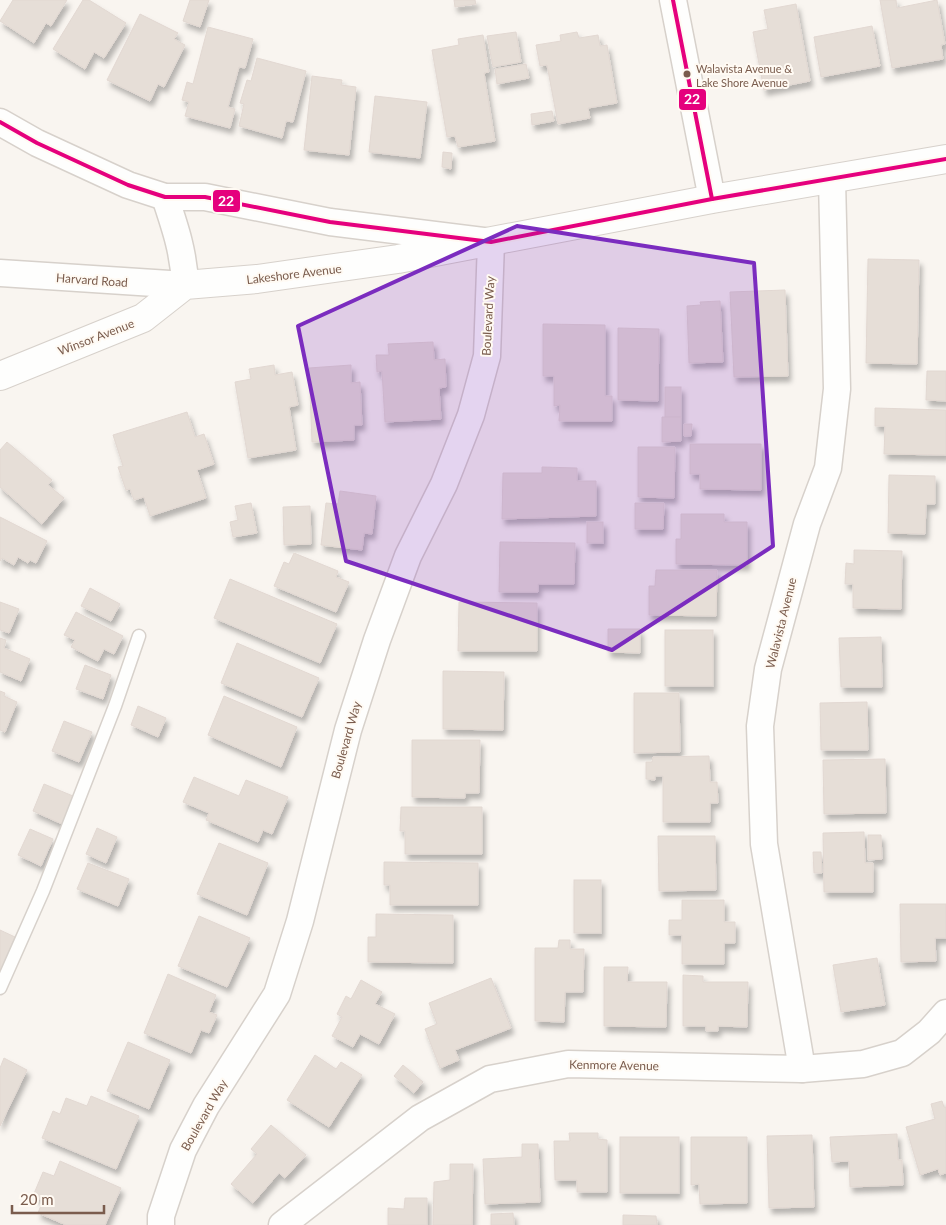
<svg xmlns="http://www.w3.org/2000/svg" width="946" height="1225" font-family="Lato,sans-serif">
<defs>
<filter id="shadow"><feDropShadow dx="3" dy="5.5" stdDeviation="2.5" flood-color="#0004"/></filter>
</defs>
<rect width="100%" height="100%" fill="#f9f5f0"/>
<g fill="#e6ded7" stroke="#e2d8d2" filter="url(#shadow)">
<polygon points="13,0 67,0 51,26 46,23 34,43 0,21"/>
<polygon points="83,0 89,0 126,23 104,58 94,52 85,69 53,49"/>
<polygon points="190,0 209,0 200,27 183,21"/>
<polygon points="454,0 475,0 476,4 455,7"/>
<polygon points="880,0 896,0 897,8 937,0 945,44 941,45 943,59 892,68"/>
<polygon points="796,4 810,81 764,90 753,32 768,29 764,10"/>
<polygon points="140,14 178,33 174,39 185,45 164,87 158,84 150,101 107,80"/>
<polygon points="872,26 880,66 821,77 814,37"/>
<polygon points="208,27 253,39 245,68 239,67 228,107 235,109 230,128 185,116 189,102 182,100 187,82 193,84"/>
<polygon points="516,32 521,62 493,67 487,36"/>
<polygon points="577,32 579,38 598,35 600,46 607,45 617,103 588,108 590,118 558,124 547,65 540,66 536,45 561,41 560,35"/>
<polygon points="483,35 489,72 484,73 495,141 458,147 455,136 447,137 432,50 459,45 458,39"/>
<polygon points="257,58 306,71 293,122 286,121 282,138 239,126 244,104 240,103 247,80 251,81"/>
<polygon points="526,64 529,78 497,84 495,69"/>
<polygon points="312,76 342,80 341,85 356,87 349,155 304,150"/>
<polygon points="375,96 427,102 420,158 369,152"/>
<polygon points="552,111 554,121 532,125 531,114"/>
<polygon points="443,152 452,153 451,169 442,167"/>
<polygon points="868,259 919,260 917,364 866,363"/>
<polygon points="785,290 788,376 734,377 730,292"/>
<polygon points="720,301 723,362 689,363 687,306 701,305 700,302"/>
<polygon points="543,324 605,325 605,396 612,396 612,421 559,421 560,405 554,406 554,376 543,376"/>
<polygon points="618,328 659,329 658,401 618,400"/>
<polygon points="433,342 434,360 445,359 446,387 439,388 441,419 385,422 382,371 377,372 376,355 389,355 388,344"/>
<polygon points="274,365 275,375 292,372 298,405 289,407 296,450 248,458 235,382 251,379 249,369"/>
<polygon points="351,365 351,383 360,382 362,425 354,425 354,440 312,442 309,368"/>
<polygon points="927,371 946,371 946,401 926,400"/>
<rect x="665" y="387" width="16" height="30"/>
<polygon points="875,408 946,410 946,455 884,454 885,426 875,426"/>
<polygon points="187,412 195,437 204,434 214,464 197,470 206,498 150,516 144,497 134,500 130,489 126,490 118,467 123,466 113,435"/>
<polygon points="662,417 681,417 681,441 662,442"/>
<polygon points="684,424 692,424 691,436 684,436"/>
<polygon points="7,442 52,480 48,485 64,498 42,524 0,487 0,450"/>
<polygon points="690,444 761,444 761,490 700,489 700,474 690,474"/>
<polygon points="638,447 675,447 674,498 638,497"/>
<polygon points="542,467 577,468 577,481 596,481 596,516 502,519 503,473 542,473"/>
<polygon points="889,475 935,476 935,504 926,504 925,534 888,533"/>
<polygon points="340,491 376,496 372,534 364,533 362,550 321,545 326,503 338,504"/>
<polygon points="251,503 257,533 233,537 230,522 238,520 235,506"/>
<polygon points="635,503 664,503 663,529 635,529"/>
<polygon points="310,506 311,544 284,545 283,507"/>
<polygon points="681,514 724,514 724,522 747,522 747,565 676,564 676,539 681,539"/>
<polygon points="0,517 47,541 36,563 30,560 28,563 18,557 14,565 2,558 0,561"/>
<rect x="587" y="522" width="16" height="21"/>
<polygon points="500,542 575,543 574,584 538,584 538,592 499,592"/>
<polygon points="854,550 902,551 901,609 853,608 853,584 845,584 846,563 854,564"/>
<polygon points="294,553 338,571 336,577 349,582 336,612 274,586 284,562 289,564"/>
<polygon points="656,570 717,570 716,616 649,615 649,586 655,586"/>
<polygon points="230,579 337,624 320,663 214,618"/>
<polygon points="90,588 120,604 111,621 81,606"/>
<polygon points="0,602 19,609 9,633 0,630"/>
<polygon points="459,602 537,603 537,651 458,651"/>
<polygon points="76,612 123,636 114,654 104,649 98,661 71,647 75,640 64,635"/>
<polygon points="608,629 640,629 640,653 608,652"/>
<rect x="665" y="630" width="48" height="56"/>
<polygon points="881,637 882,687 841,687 839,638"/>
<polygon points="0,638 6,640 4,648 30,659 21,681 0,672"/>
<polygon points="237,643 319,678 302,717 221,683"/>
<polygon points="85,665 111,675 103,699 76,689"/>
<polygon points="443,671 504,672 503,730 443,729"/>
<polygon points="0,691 5,693 4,696 17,702 5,732 0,730"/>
<polygon points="634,693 679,693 680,752 634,753"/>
<polygon points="224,696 297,727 281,767 208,735"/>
<polygon points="867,702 868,750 821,750 820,703"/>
<polygon points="138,706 166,718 158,737 131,725"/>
<polygon points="64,721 92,732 79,762 52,751"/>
<polygon points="412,740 480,740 479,793 465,793 465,798 412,797"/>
<polygon points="709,756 710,782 717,782 718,803 710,803 710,822 663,822 663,776 655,776 655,780 646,779 646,762 652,762 653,757"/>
<polygon points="885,759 886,813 824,814 823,760"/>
<polygon points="194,777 239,796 246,780 288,797 272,834 263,830 258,842 206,820 209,813 183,802"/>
<polygon points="44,784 73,796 62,824 33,811"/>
<polygon points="401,807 482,807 482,854 405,854 405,831 400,831"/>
<polygon points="97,828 117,837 106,863 86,854"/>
<polygon points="30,829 53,839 41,866 18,855"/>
<polygon points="864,832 865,863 873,863 873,892 824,892 823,833"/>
<polygon points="868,835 881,835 882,859 868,860"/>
<polygon points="658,836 715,836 716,890 659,891"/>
<polygon points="219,843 268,863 247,915 197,894"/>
<polygon points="813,852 821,852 822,873 814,873"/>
<polygon points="384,862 478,863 478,905 390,905 390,885 384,885"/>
<polygon points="88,863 129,879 118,906 77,889"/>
<rect x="574" y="880" width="27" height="53"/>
<polygon points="682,900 724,900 724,922 735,922 735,943 724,943 724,964 682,964 682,935 669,935 669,920 682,920"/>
<polygon points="900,904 946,904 946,938 935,938 936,961 901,962"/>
<polygon points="376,914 453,915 453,963 368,962 368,937 376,937"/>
<polygon points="199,916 250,938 227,987 178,966"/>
<polygon points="0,930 15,937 1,971 0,971"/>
<polygon points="559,940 570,940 570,949 584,949 583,992 565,992 564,1022 535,1021 535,948 558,948"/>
<polygon points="877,958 885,1005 841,1012 833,965"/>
<polygon points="604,967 628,967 627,982 667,982 666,1027 604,1026"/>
<polygon points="168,974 216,995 209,1012 217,1015 209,1033 201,1030 191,1053 144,1033"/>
<polygon points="683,975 703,976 703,982 748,982 747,1027 718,1026 718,1031 706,1031 706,1026 683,1026"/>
<polygon points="491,978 511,1028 455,1050 459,1060 440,1068 425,1029 437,1024 429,1003"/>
<polygon points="361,980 382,992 375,1004 395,1014 379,1044 360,1034 353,1047 332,1036 342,1017 337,1014 346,996 351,999"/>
<polygon points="128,1042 170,1060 149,1109 107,1091"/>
<polygon points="315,1055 336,1069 341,1062 362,1075 329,1127 287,1100"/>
<polygon points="4,1058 27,1070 0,1126 0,1068"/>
<polygon points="403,1065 423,1082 414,1093 394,1076"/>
<polygon points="91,1096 139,1116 116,1169 42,1138 53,1111 60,1114 66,1098 87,1106"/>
<polygon points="942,1101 944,1107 946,1107 946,1173 940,1175 938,1169 920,1175 906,1127 935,1119 931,1104"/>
<polygon points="271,1125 306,1155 285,1178 279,1173 253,1203 231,1184 257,1154 251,1149"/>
<polygon points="569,1133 598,1133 598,1139 607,1140 607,1192 577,1192 577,1180 555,1180 554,1141 570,1141"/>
<polygon points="897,1134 898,1160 902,1160 903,1185 850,1187 849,1161 832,1162 830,1137"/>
<polygon points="812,1135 814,1207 769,1208 767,1136"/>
<rect x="620" y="1137" width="59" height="56"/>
<polygon points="691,1137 747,1137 747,1203 700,1204 699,1184 691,1185"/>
<polygon points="522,1144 538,1144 540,1202 485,1204 483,1159 522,1157"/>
<polygon points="60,1161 121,1188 105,1225 66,1225 38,1213 43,1200 33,1196 43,1172 54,1176"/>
<polygon points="450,1164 473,1164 472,1225 433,1225 434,1182 450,1180"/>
<polygon points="405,1198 427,1198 427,1225 388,1225 388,1208 404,1209"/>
<polygon points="513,1213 514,1225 491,1225 491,1214"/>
<polygon points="623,1215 656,1216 657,1225 623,1225"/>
</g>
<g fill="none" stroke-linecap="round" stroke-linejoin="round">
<defs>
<polyline id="service" points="0,988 43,891 115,706 139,636"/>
<g id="minor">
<polyline points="673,0 712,199"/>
<polyline points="0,122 37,143 128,185 165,197 205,197 330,222 491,242 487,356 471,415 444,484 408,556 377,640 348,730 300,921 277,994 206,1106 183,1150 161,1216 161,1225"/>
<path d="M0,273L185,285C184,253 175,227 165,197"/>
<polyline points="802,1069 764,844 760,726 768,669 786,602 807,524 828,468 837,389 832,180"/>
<polyline points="282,1225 420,1118 490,1079 568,1064 802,1069 863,1064 902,1053 929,1032 946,1013"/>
</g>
<polyline id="tertiary" points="0,376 143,318 185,285 257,279 398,259 712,199 946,159"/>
</defs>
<use href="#service" stroke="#d7d1cb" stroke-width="15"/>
<use href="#minor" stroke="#d7d1cb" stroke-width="29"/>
<use href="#tertiary" stroke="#d7d1cb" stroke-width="30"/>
<use href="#service" stroke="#fefefd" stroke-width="12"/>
<use href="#minor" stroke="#fefefd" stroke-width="26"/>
<use href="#tertiary" stroke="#fefefd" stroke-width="28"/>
<defs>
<g id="bus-1">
<polyline points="673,0 712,199"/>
<polyline points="0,122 37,143 128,185 165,197 205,197 330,222 491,242 712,199 946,159"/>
</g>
</defs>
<use href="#bus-1" stroke="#fffaf3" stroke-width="8"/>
<use href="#bus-1" stroke="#e5007d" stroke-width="4"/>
</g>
<path fill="#7b2cbf" fill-opacity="0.2" stroke="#7b2cbf" stroke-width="4" stroke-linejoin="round" d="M517,226L754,263L773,546L612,650L346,561L298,326Z"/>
<circle fill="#7a5c4d" stroke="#fffaf3" stroke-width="2" cx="687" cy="74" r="4.5"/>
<g text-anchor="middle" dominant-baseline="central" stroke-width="4" stroke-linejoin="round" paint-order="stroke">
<g font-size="11" fill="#7a5c4d" stroke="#fffaf3" text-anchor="start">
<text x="696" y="68">Walavista Avenue &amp;<tspan x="696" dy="14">Lake Shore Avenue</tspan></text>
</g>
<g font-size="12" fill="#7a5c4d" stroke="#fffaf3">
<text transform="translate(294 274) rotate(-7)">Lakeshore Avenue</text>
<text transform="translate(92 280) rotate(4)">Harvard Road</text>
<text transform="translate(488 316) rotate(-87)">Boulevard Way</text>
<text transform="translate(96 337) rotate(-21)">Winsor Avenue</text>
<text transform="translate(781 623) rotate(-76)">Walavista Avenue</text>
<text transform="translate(346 740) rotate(-74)">Boulevard Way</text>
<text transform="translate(614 1065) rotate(1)">Kenmore Avenue</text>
<text transform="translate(204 1115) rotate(-60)">Boulevard Way</text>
</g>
</g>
<g stroke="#fffaf3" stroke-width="2">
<rect x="678" y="88" width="29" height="23" rx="5" fill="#e5007d"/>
<rect x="212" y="189" width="29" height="24" rx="5" fill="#e5007d"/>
</g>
<g font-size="14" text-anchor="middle" font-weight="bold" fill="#fff">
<text x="692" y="104">22</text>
<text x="226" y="206">22</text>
</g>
<path d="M12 1205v8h92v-8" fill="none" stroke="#7a5c4d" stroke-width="2.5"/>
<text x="20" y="1205" font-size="15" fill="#7a5c4d" stroke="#fffaf3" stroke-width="4" paint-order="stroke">20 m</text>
</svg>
